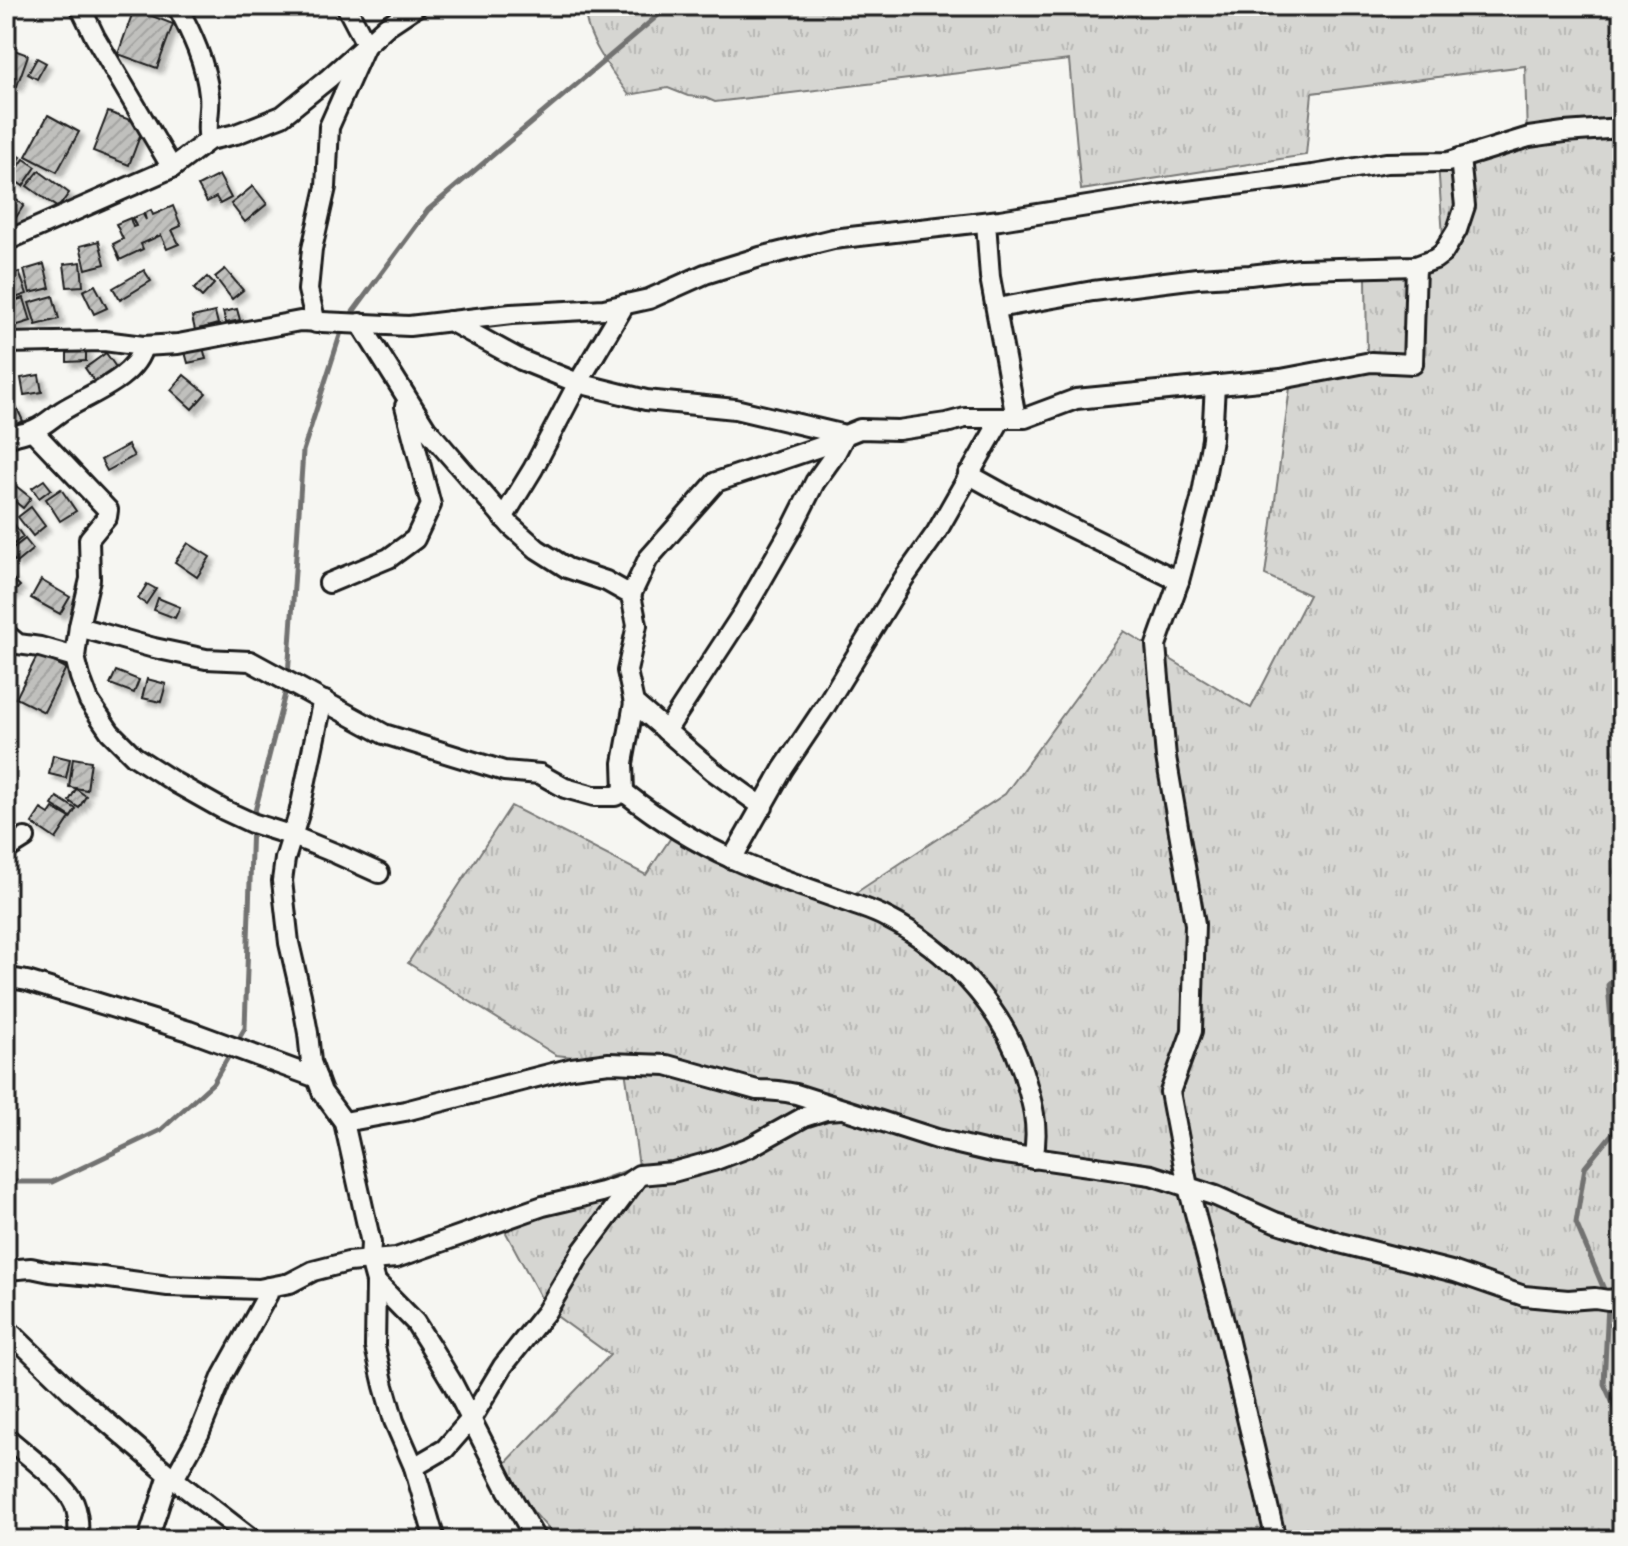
<svg xmlns="http://www.w3.org/2000/svg" width="1628" height="1546" font-family="Mynerve,sans-serif">
<defs>
<pattern id="grass-tufts" width="24" height="20" patternUnits="userSpaceOnUse" patternTransform="scale(2)"><rect width="24" height="20" fill="#d6d6d2"/><path d="M3 7l-1-3M5 7V3M7 7l1-3M15 17l-1-3M17 17v-4M19 17l1-3" fill="none" stroke="#b7b7b4"/></pattern>
<pattern id="building-hatch" width="6" height="6" patternUnits="userSpaceOnUse" patternTransform="scale(2)"><rect width="6" height="6" fill="#c0c0bd"/><path d="M-1 1l2-2M0 6l6-6M5 7l2-2" fill="none" stroke="#a4a4a2"/></pattern>
<filter id="shadow"><feDropShadow dx="5" dy="5" stdDeviation="2" flood-color="#0004"/></filter>
</defs>
<rect width="100%" height="100%" fill="#f6f6f2"/>
<filter id="ink" filterUnits="userSpaceOnUse"><feTurbulence type="fractalNoise" baseFrequency=".0125" numOctaves="2"/><feDisplacementMap in="SourceGraphic" scale="16" xChannelSelector="R" yChannelSelector="G"/><feConvolveMatrix kernelMatrix="1 2 1 2 8 2 1 2 1" color-interpolation-filters="sRGB"/></filter>
<g filter="url(#ink)">
<path fill="url(#grass-tufts)" stroke="#797977" stroke-width="2" d="M586,6H1622V1540H558L498,1471L610,1355L547,1309L497,1216L639,1166L624,1063L556,1055L408,963L511,806L646,875L676,830L848,898L1005,794L1124,631L1251,708L1309,595L1265,575L1291,380L1367,359L1366,276L1444,252L1438,162L1527,139L1525,66L1312,93L1306,155L1081,190L1069,60L715,102L706,98L688,96L668,88L629,95C613,74 581,32 586,6Z"/>
<g fill="none" stroke-linecap="round" stroke-linejoin="round">
<g stroke="#727271" stroke-width="5">
<polyline points="347,320 428,210 669,6"/>
<polyline points="288,676 303,451 342,329"/>
<polyline points="6,1182 52,1182 161,1130 213,1083 245,1028 252,823 287,686"/>
<polyline points="1606,1294 1576,1223 1585,1167 1620,1124 1608,985 1622,972"/>
<polyline points="1608,1304 1604,1384 1622,1423"/>
</g>
</g>
<g fill="url(#building-hatch)" stroke="#1c1c1c" stroke-width="2" filter="url(#shadow)">
<polygon points="134,9 173,24 157,68 118,54"/>
<polygon points="6,47 28,55 17,86 6,82"/>
<polygon points="37,58 46,63 37,79 28,74"/>
<polygon points="108,112 144,125 129,165 93,151"/>
<polygon points="48,115 79,132 57,172 26,156"/>
<polygon points="6,148 21,157 9,175 6,173"/>
<polygon points="24,159 36,167 23,186 11,178"/>
<polygon points="39,171 69,193 58,208 27,186"/>
<polygon points="219,175 231,198 220,204 216,197 207,202 198,186"/>
<polygon points="253,186 267,204 245,222 231,204"/>
<polygon points="6,193 24,205 9,228 6,226"/>
<polygon points="173,206 181,226 172,230 179,244 167,249 161,235 141,244 143,249 120,260 113,244 123,239 116,224 130,218 133,227 136,226 132,218 143,214 146,220 144,213 151,210 153,215"/>
<polygon points="99,241 105,264 86,269 80,246"/>
<polygon points="81,262 83,286 67,287 64,264"/>
<polygon points="44,264 50,288 30,293 24,270"/>
<polygon points="225,269 243,290 232,299 215,277"/>
<polygon points="144,270 151,281 120,300 113,288"/>
<polygon points="19,272 27,294 15,298 8,276"/>
<polygon points="207,277 214,284 202,297 194,289"/>
<polygon points="95,285 107,308 94,314 83,291"/>
<polygon points="53,296 59,319 36,325 29,303"/>
<polygon points="24,298 31,321 8,328 6,303"/>
<polygon points="237,309 240,320 226,323 223,312"/>
<polygon points="215,312 218,324 195,330 192,317"/>
<polygon points="203,347 206,359 188,363 185,352"/>
<polygon points="67,348 86,348 86,361 67,362"/>
<polygon points="106,353 118,370 97,385 85,368"/>
<polygon points="39,375 42,392 24,395 21,378"/>
<polygon points="184,375 206,393 192,409 171,390"/>
<polygon points="16,406 23,421 6,429 6,411"/>
<polygon points="128,445 134,456 107,471 101,460"/>
<polygon points="44,480 51,489 39,498 32,488"/>
<polygon points="16,486 31,498 23,508 8,496"/>
<polygon points="61,489 76,511 60,521 46,499"/>
<polygon points="31,507 45,526 33,536 18,517"/>
<polygon points="14,524 23,537 7,549 6,530"/>
<polygon points="25,539 33,549 16,563 8,552"/>
<polygon points="188,543 210,557 197,577 175,562"/>
<polygon points="8,574 20,586 6,599 6,576"/>
<polygon points="41,580 70,597 60,614 31,598"/>
<polygon points="147,584 156,589 146,604 138,599"/>
<polygon points="158,598 180,607 175,618 154,610"/>
<polygon points="38,654 66,668 44,712 16,698"/>
<polygon points="116,671 139,680 134,693 110,684"/>
<polygon points="147,679 166,684 161,702 142,698"/>
<polygon points="53,755 70,759 66,778 49,774"/>
<polygon points="73,758 91,761 87,790 69,787"/>
<polygon points="76,789 86,796 79,808 69,801"/>
<polygon points="57,797 76,809 71,817 52,805"/>
<polygon points="53,808 70,818 56,839 32,823 41,809 49,814"/>
</g>
<g fill="none" stroke-linecap="round" stroke-linejoin="round">
<defs>
<g id="street">
<polyline points="80,6 95,37 172,168"/>
<path d="M177,6C192,34 206,64 209,95C211,110 205,125 209,140"/>
<polyline points="986,222 990,277 1016,418"/>
<polyline points="6,241 172,168 209,140 236,134 282,116 329,78 387,26 417,6"/>
<polyline points="997,308 1093,291 1197,278 1250,275 1300,269 1416,266 1435,259 1443,253 1457,230 1465,206 1460,158"/>
<polyline points="450,321 521,360 578,383 646,400 735,409 845,435 860,429 898,430 946,423 965,418 1025,418 1076,399 1281,379 1371,362 1413,364 1416,266"/>
<polyline points="316,323 308,290 312,249 326,187 329,127 366,44 346,6"/>
<polyline points="360,323 426,428 511,526 537,549 567,568 606,581 631,595 637,625 627,671 634,703 713,771 763,807"/>
<polyline points="6,343 104,341 143,346 178,344 300,321 409,326 511,314 604,309 649,299 705,274 760,257 833,239 1000,220 1156,195 1313,175 1386,163 1448,162 1529,137 1564,132 1622,128"/>
<polyline points="1215,385 1212,439 1201,499 1179,581 1156,645 1166,757 1195,924 1192,1031 1170,1092 1188,1187 1225,1325 1276,1540"/>
<polyline points="33,431 108,510 107,517 89,539 90,579 79,626 75,657 80,677 89,701 110,732 134,756 176,783 224,810 252,823 293,836 337,854 379,873"/>
<path d="M6,439C16,433 26,434 35,429C45,425 53,417 62,411C87,395 136,379 143,346"/>
<polyline points="968,474 1013,499 1179,581"/>
<polyline points="503,518 533,469 578,383 625,304"/>
<polyline points="329,583 389,558 415,539 431,505 405,406"/>
<polyline points="631,595 648,559 716,482 843,439"/>
<polyline points="79,627 154,648 206,659 250,661 384,734 504,771 540,774 565,788 594,796 615,796 624,792"/>
<polyline points="6,634 18,644 40,647 75,657"/>
<polyline points="325,701 321,708 299,814 285,859 282,881 289,943 301,995 308,1033 311,1062 322,1092 344,1122 371,1243 370,1260 376,1282 375,1347 384,1386 394,1421 414,1467 435,1540"/>
<polyline points="666,731 743,613 793,526 815,482 835,454 845,435"/>
<path d="M624,792C657,818 694,842 733,859C769,876 809,888 847,902C860,907 875,911 887,918C946,948 1001,1005 1022,1069C1032,1101 1040,1126 1033,1159"/>
<polyline points="624,792 623,763 634,703"/>
<polyline points="6,850 25,838"/>
<polyline points="732,859 783,769 826,705 904,578 936,533 1001,419"/>
<polyline points="6,980 10,978 27,981 189,1031 317,1078"/>
<path d="M344,1122L405,1111L572,1068L609,1063L667,1065L757,1090C770,1090 783,1091 796,1094L937,1139L992,1152L1151,1175L1216,1196L1275,1222L1340,1243L1455,1272L1524,1296L1568,1300L1595,1298L1608,1300L1622,1298"/>
<polyline points="6,1270 31,1268 50,1272 102,1277 168,1286 259,1289 290,1283 313,1271 348,1262 396,1258 543,1206 602,1192 626,1184 639,1175 673,1172 713,1161 750,1147 804,1117 826,1110 841,1109"/>
<polyline points="376,1282 415,1322 429,1344 453,1384 507,1489 536,1540"/>
<polyline points="6,1328 72,1392 174,1479 253,1540"/>
<path d="M6,1437C24,1453 64,1482 74,1503C79,1515 79,1527 78,1540"/>
<polyline points="414,1467 445,1449 472,1418 503,1366 546,1312 581,1253 637,1178"/>
<polyline points="174,1479 199,1434 223,1375 268,1294 268,1287"/>
<polyline points="148,1540 167,1481 172,1476"/>
</g>
</defs>
<use href="#street" stroke="#1c1c1c" stroke-width="24"/>
<use href="#street" stroke="#f6f6f2" stroke-width="18"/>
</g>
</g>
<rect width="1628" height="1546" fill="none" stroke="#f6f6f2" stroke-width="32"/>
<rect x="16" y="16" width="1596" height="1514" fill="none" stroke="#1c1c1c" stroke-width="3" filter="url(#ink)"/>
</svg>
